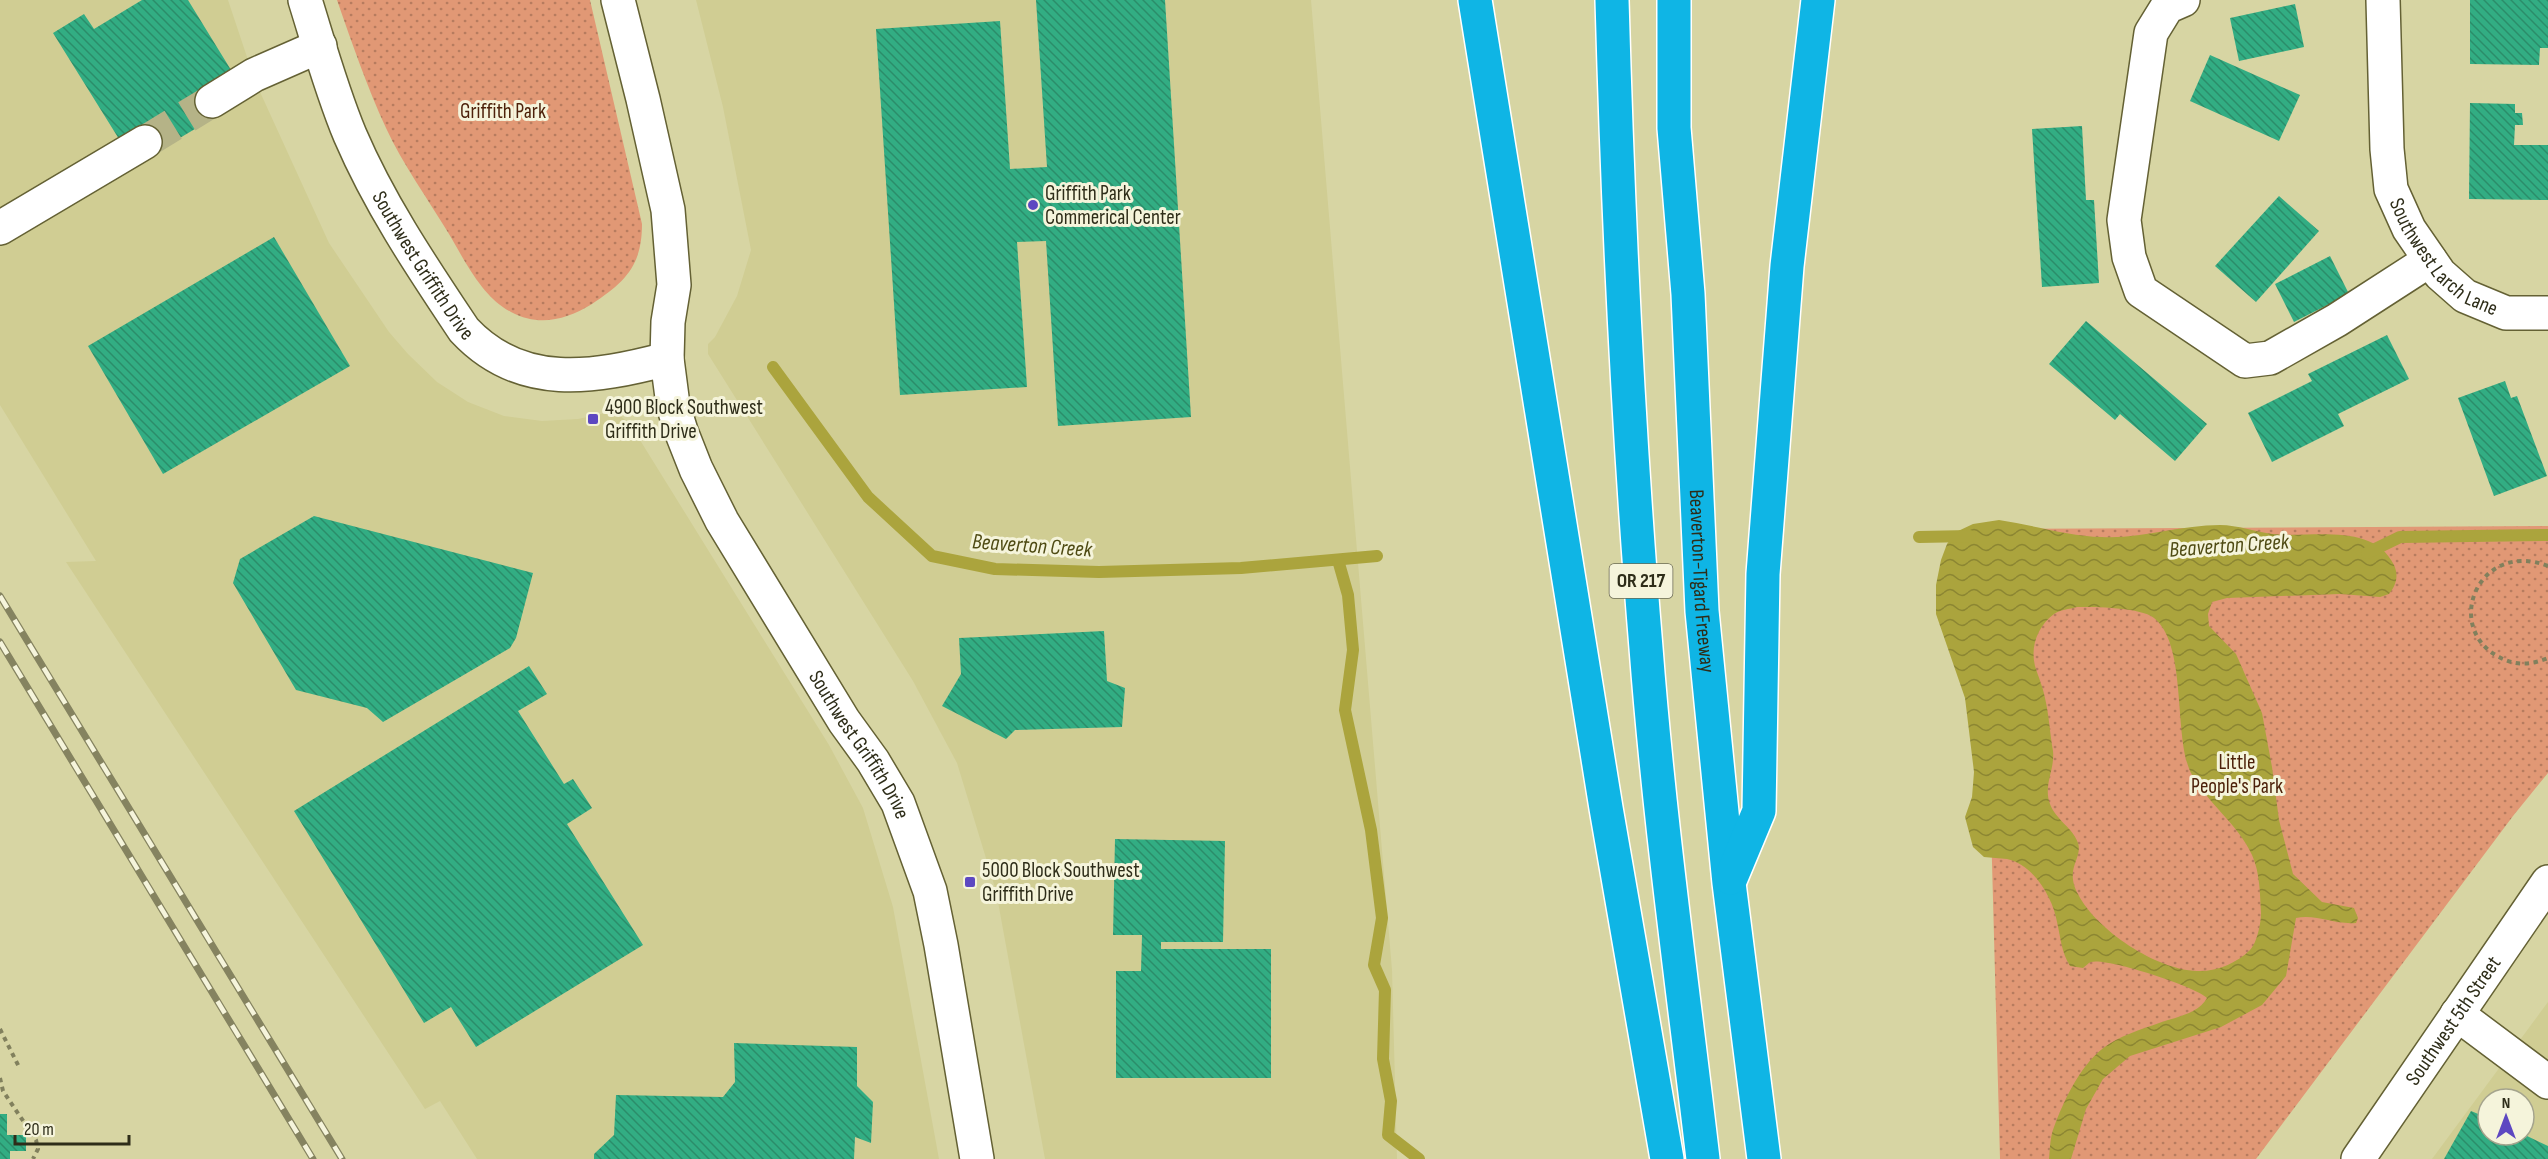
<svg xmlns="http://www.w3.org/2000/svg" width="2548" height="1159" font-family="'Sofia Sans Condensed',sans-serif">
<defs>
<pattern id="park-dots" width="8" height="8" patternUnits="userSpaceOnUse" patternTransform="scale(1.5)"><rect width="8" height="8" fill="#e19875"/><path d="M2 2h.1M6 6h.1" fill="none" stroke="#b77c5f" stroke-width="1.8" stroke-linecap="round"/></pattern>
<pattern id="water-waves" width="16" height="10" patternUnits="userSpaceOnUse" patternTransform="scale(1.5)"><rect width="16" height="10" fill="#aba43d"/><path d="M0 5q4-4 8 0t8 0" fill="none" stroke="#8c8632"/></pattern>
<pattern id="building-back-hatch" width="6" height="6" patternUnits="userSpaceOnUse" patternTransform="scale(1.5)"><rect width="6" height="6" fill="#32ad83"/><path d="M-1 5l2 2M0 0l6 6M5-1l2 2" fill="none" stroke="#2b8d6a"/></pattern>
</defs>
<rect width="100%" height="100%" fill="#d7d5a3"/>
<g fill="#d0cd93" fill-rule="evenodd">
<polygon points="0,0 228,0 255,81 329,243 389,332 408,354 437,382 468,402 504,416 542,421 578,419 610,412 618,414 630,424 829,745 863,808 893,907 939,1159 477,1159 440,1101 425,1109 66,562 96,561 0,405"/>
<polygon points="696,0 1311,0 1392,970 1397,1159 1045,1159 996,891 957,763 913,681 708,354 708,344 715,337 737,296 751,250 723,107"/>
<path d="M2548,1002V1159H2432ZM2488,1099H2524V1135H2488Z"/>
</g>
<g fill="url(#park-dots)">
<path d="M337,0H590L642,224C642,266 625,282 592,304C566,320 539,327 511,312C482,297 465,261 449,234C428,199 403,165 386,128C367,87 352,43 337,0Z"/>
<polygon points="2548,526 2548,773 2513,816 2256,1159 2000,1159 1983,529"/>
</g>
<path fill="url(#water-waves)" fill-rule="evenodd" d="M1999,520C2033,525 2068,536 2102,537C2142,539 2180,525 2220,525C2238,525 2255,532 2273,534C2312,538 2373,522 2394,565C2399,576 2396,585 2389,594L2380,597L2340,594L2227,598L2212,602L2208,614L2209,626L2236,654L2262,713L2272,767L2279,820L2293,874L2322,902L2354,908L2358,918L2356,923C2335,925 2317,914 2296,918L2286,976L2262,1005L2221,1027L2130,1056L2103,1079L2086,1109L2071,1159H2049C2050,1149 2050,1137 2054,1127C2065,1098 2082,1061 2109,1044C2127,1033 2148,1027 2168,1020C2182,1016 2200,1011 2207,998C2197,987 2106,957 2091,962C2088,963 2086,966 2083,968L2070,966C2061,951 2061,939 2057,922C2053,898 2033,864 2007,859C2000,858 1991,858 1984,857L1973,847L1965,817L1972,797L1974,772L1965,698L1936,614V585L1941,560L1947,544L1956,532L1973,524ZM2077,607C2095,607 2140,607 2154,618C2188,645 2173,737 2191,773C2207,803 2238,824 2252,855C2260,872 2260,895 2261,913C2261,923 2257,943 2250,950C2237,963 2216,972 2197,971C2157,970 2096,930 2078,894C2064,868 2083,859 2078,843C2073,828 2056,820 2050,804C2043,785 2055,770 2053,751C2050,734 2049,715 2045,698C2043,687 2038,676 2035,666C2030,646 2038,626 2054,614C2059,610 2070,609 2077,607Z"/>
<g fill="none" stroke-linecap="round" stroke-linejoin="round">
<g stroke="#aba43d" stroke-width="12">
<polyline points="773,367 868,497 932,556 995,569 1099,572 1241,568 1377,556"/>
<polyline points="1919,537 1970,536"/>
<polyline points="2367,553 2400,537 2548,535"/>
<polyline points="1338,560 1348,595 1353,650 1345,710 1371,830 1382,918 1374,965 1385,990 1383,1059 1391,1101 1388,1135 1419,1159"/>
</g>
</g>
<g fill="url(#building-back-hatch)">
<polygon points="142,0 188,0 231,70 204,87 220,114 153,154 119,139 53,33 84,14 94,29"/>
<polygon points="1036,0 1165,0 1191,417 1058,426 1046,241 1017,242 1027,387 900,395 876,29 1000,21 1010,169 1047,167"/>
<polygon points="2470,0 2548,0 2548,48 2540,48 2539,65 2470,64"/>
<polygon points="2295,4 2304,47 2239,61 2230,18"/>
<polygon points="2210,55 2300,95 2279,141 2190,101"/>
<polygon points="2470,103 2515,104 2515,113 2522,113 2523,125 2515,125 2514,145 2548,145 2548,200 2469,199"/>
<polygon points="2082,126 2086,200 2094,200 2099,283 2042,287 2032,129"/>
<polygon points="2279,196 2319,231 2256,302 2215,266"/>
<polygon points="274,237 350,366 163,474 88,346"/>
<polygon points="2330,256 2349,294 2294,322 2275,284"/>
<polygon points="2086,321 2207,424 2175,461 2120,414 2115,420 2049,364"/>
<polygon points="2387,335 2409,379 2338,414 2344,426 2272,462 2248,413 2312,381 2308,374"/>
<polygon points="2505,381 2511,398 2517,396 2547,476 2494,496 2458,398"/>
<polygon points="314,516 533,573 516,638 510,648 383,722 367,708 296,690 233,583 240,559"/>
<polygon points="1104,631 1107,681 1125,688 1122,727 1015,730 1006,739 942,706 961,674 959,638"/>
<polygon points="529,666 547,694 518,711 564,784 573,779 592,808 567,824 643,945 476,1047 451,1007 424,1023 294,811"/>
<polygon points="1115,839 1225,841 1223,942 1161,942 1161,949 1271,949 1271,1078 1116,1078 1116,971 1141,971 1142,935 1113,935"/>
<polygon points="734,1043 857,1047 857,1086 873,1102 871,1143 855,1137 854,1159 594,1159 594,1154 614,1135 616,1095 723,1097 735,1082"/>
<polygon points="2471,1111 2488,1118 2488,1135 2525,1135 2548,1146 2548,1159 2444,1159"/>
<polygon points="0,1114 7,1114 7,1135 26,1135 26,1151 10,1151 10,1159 0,1159"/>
</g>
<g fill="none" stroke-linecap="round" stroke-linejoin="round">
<polyline stroke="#b5b387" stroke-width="33" stroke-dasharray="33 16" stroke-linecap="butt" points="145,142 212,101"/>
<defs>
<g id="minor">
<path id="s1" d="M305,0C319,45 332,92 350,135C380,205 422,267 464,330C521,391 594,378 667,359"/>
<path id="s2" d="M618,0L643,99L668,210L674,285L668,322L667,359L673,405L681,431L696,469L722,521L844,721L873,761L898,803L930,891L941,945L977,1159"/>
<polyline points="2183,0 2167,7 2151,33 2124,220 2129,257 2141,291 2245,361 2270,358 2337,320 2430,260"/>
<path id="s3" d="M2383,0L2387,149L2391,189L2409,229L2440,274L2465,296L2506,313H2548"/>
<polyline points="212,101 254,75 320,46"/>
<polyline points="0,228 145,142"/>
<polyline points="2457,1014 2548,1082"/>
<path id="s4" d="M2358,1159L2548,882"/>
</g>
<g id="highway">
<polyline points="1475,0 1606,808 1667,1159"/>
<path d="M1612,0C1618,216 1628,432 1646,648C1659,819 1683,989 1703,1159"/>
<path id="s5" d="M1674,0V128L1688,294L1702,611L1729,883L1764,1159"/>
<polyline points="1731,878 1759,811 1763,574 1787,266 1818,0"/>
</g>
</defs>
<use href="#minor" stroke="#646134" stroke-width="36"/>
<use href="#highway" stroke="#fff" stroke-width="36"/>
<g stroke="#81805d" stroke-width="4" stroke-dasharray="4.5 4.5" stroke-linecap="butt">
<path d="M2548,566C2479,539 2442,627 2499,657C2515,666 2531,665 2548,658"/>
<polyline points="0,1029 20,1069"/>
<polyline points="0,1078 3,1091 36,1140 38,1149 33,1159"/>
</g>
<use href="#minor" stroke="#fff" stroke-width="33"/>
<use href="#highway" stroke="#0fb5e5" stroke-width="33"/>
<defs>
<g id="rail">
<polyline points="0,596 342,1159"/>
<polyline points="0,642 313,1159"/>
</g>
</defs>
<use href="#rail" stroke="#858360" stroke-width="7"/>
<use href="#rail" stroke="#f5f4db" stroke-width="4.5" stroke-dasharray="14" stroke-linecap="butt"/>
</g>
<g fill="#5d48c1" stroke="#f5f4db" stroke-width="2">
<circle cx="1033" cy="205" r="6"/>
<rect x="587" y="413" width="12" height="12" rx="3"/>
<rect x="964" y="876" width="12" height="12" rx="3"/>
</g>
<g text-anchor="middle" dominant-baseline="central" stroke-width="6" stroke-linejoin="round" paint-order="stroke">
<rect fill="#f5f4db" stroke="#6a6953" stroke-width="1.5" x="1609.5" y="564" width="63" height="34" rx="4.5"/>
<g font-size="20" font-weight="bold" fill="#2e2d19">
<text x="1641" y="581">OR 217</text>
</g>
<g font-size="21" fill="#4d210a" stroke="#f5f4db">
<text x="503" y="111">Griffith Park</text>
<text x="2237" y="762">Little<tspan x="2237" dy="24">People's Park</tspan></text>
</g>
<g font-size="21" fill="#2e2d19" stroke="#f5f4db" text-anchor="start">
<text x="1045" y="193">Griffith Park<tspan x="1045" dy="24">Commerical Center</tspan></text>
<text x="605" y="407">4900 Block Southwest<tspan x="605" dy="24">Griffith Drive</tspan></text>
<text x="982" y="870">5000 Block Southwest<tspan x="982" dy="24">Griffith Drive</tspan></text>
</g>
<g font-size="21" fill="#2e2d19" stroke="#f5f4db">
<text stroke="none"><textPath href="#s3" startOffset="278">Southwest Larch Lane</textPath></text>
<text stroke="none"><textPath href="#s1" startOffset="292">Southwest Griffith Drive</textPath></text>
<text stroke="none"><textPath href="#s5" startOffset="582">Beaverton-Tigard Freeway</textPath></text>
<text stroke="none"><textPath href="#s2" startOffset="801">Southwest Griffith Drive</textPath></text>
<text stroke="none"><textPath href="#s4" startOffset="168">Southwest 5th Street</textPath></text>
</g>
<g font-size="22" font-style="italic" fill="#4f4b14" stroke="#f5f4db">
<text transform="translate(1032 546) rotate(4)">Beaverton Creek</text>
<text transform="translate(2229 546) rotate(-4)">Beaverton Creek</text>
</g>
</g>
<g transform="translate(2506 1117)"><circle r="28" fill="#f5f4db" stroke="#a5a48d" stroke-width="1.5"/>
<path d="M0-4.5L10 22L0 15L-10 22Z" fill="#5d48c1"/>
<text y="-9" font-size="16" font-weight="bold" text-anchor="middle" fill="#2e2d19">N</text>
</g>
<path d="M15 1135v9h114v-9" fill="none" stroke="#2e2d19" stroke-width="3"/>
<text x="24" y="1135" font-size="18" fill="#2e2d19" stroke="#f5f4db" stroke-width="4.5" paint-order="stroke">20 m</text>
</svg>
